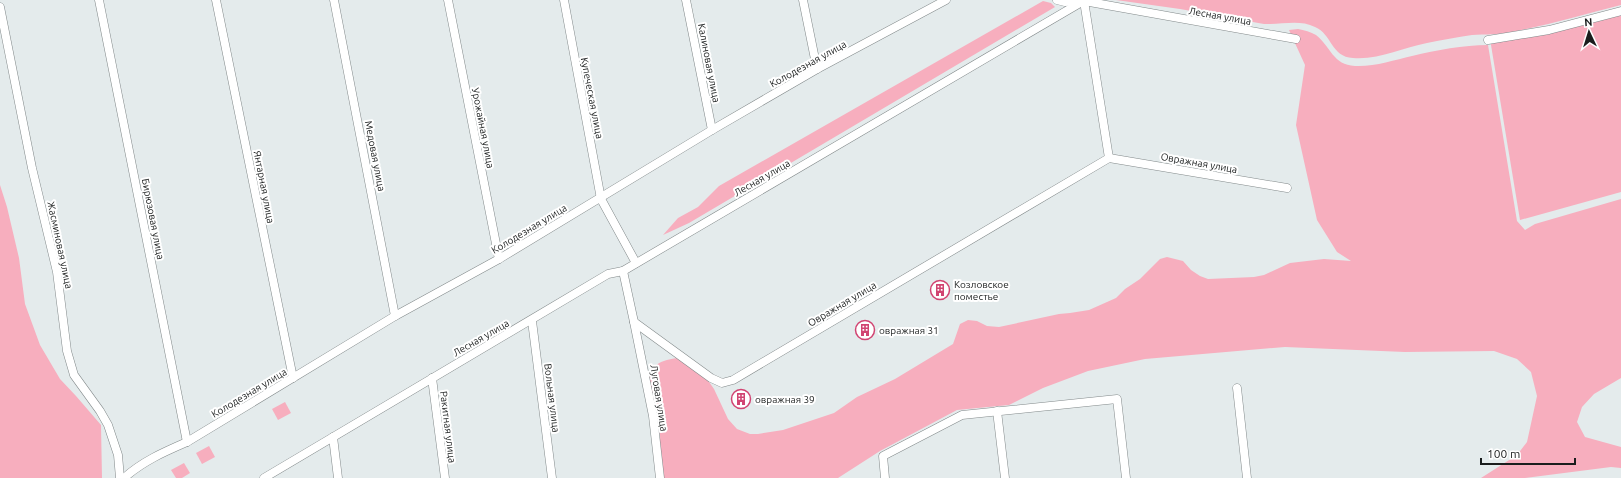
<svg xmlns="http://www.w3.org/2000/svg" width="1621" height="478" font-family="Ubuntu,sans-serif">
<rect width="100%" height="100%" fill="#e4ebec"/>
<g fill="#f7aebe">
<path d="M1116,0H1621V5C1585,14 1548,25 1512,32C1499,35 1485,34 1472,35C1457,37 1442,40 1427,43C1402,48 1379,60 1353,58C1331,57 1332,34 1315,27C1299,19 1281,25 1264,24L1180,9Z"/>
<polygon points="1043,1 1051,3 1055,7 689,223 663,235 678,218 698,207 719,186"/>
<polygon points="1621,13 1621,192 1520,220 1490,39"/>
<path d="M1298,29C1304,30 1311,32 1316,35C1331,47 1333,65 1355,66C1374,67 1394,60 1412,56C1437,50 1463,45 1488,45L1517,221L1525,230L1535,224L1621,199V378L1594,394L1582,407L1577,422L1585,437L1621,447V468L1611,467L1525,478H1481L1517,455L1527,442L1537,396L1531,372L1517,359L1494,351L1405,352L1285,347L1145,359L1088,371L1043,388L1009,405L957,410L880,451L838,478H663C662,471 660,464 660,456C659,447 661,438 659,428C655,399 630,363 678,358L707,379L714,389L728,419L737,429L750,434H758L783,430L834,413L857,397L895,379L953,344L960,324L968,320L977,321L987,326L999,327L1059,314L1070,313L1089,310L1116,298L1125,289L1140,279L1160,259L1167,257L1183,261L1191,270L1200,276L1208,279L1254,277L1264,275L1290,263L1324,259L1351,261L1337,252L1317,220L1296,125L1305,65L1289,30Z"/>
<polygon points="0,185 7,207 19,258 25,304 40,345 60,379 76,396 101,425 102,478 0,478"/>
<polygon points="285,402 291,413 278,420 272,409"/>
<polygon points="209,446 215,457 202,464 196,453"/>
<polygon points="184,463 190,473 182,478 176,478 171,470"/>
</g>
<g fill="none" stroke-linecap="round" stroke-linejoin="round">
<defs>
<g id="minor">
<polyline points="99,0 187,442"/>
<polyline points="216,0 293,378"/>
<polyline points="334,0 395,316"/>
<polyline points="448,0 499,259"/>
<polyline points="564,0 601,199 636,263"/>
<polyline points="686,0 712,130"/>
<polyline points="803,0 817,69"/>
<polyline points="1057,0 1065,2 1084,1 1296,39"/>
<polyline points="0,7 32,168 57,272 67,351 74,375 100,411 108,425 118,455 120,478"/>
<polyline points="1488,40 1549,30 1621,11"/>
<polyline points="1109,158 1287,188"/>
<polyline points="623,271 634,322 711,378 722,383 733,380 1109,158 1084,1"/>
<polyline points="532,321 552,478"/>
<polyline points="634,322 653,416 660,478"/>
<polyline points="432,378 445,478"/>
<polyline points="1237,388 1247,478"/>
<polyline points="997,411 1005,478"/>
<polyline points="333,437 338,478"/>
<path d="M124,478C143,461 164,452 187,442L395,316L499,259L712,130L817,69L946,0"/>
<polyline points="264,478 608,274 623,271 1085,0"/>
<polyline points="885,478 883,456 962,415 1117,399 1126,478"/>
</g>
</defs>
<use href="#minor" stroke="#82898a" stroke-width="9"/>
<use href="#minor" stroke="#fff" stroke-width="8"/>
</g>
<defs>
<symbol id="building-ring" viewBox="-11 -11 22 22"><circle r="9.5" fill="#fff" stroke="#d14472" stroke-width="1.5"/><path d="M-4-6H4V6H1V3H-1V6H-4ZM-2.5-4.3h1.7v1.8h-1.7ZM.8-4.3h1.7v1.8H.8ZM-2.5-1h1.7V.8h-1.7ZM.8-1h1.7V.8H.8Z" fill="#d14472"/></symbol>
</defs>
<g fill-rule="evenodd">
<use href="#building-ring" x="929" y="279" width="22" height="22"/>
<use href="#building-ring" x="854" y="319" width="22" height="22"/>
<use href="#building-ring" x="730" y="388" width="22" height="22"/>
</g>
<g text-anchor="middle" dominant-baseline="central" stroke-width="4" stroke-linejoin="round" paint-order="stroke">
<g font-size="10" fill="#1a1d1d" stroke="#fff">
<text transform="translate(1220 16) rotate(10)">Лесная улица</text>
<text transform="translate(709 63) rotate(79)">Калиновая улица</text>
<text transform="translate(808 64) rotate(-29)">Колодезная улица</text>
<text transform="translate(592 98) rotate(79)">Купеческая улица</text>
<text transform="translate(483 128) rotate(79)">Урожайная улица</text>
<text transform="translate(375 156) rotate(79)">Медовая улица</text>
<text transform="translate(1199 163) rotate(10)">Овражная улица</text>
<text transform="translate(762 178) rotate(-30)">Лесная улица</text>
<text transform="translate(264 187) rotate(79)">Янтарная улица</text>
<text transform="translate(153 219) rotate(79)">Бирюзовая улица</text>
<text transform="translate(529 229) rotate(-31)">Колодезная улица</text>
<text transform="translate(60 245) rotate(78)">Жасминовая улица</text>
<text transform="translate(842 304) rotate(-31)">Овражная улица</text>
<text transform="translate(481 338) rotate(-30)">Лесная улица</text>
<text transform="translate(249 393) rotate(-31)">Колодезная улица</text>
<text transform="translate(552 398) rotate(83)">Вольная улица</text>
<text transform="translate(659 398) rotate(81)">Луговая улица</text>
<text transform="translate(448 427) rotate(83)">Ракитная улица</text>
</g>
<g font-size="10" fill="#1a1d1d" stroke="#fff" text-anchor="start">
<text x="954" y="284">Козловское<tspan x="954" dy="12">поместье</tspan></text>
<text x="879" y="330">овражная 31</text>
<text x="755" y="399">овражная 39</text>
</g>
</g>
<g transform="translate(1589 32) rotate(356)" stroke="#ffffff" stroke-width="3" paint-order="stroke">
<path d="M0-3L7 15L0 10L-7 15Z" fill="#1a1d1d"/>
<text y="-6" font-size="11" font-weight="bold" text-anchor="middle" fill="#1a1d1d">N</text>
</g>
<path d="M1481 458v6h94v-6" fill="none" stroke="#1a1d1d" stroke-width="2"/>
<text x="1487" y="458" font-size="12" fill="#1a1d1d" stroke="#ffffff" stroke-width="3" paint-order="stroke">100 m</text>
</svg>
